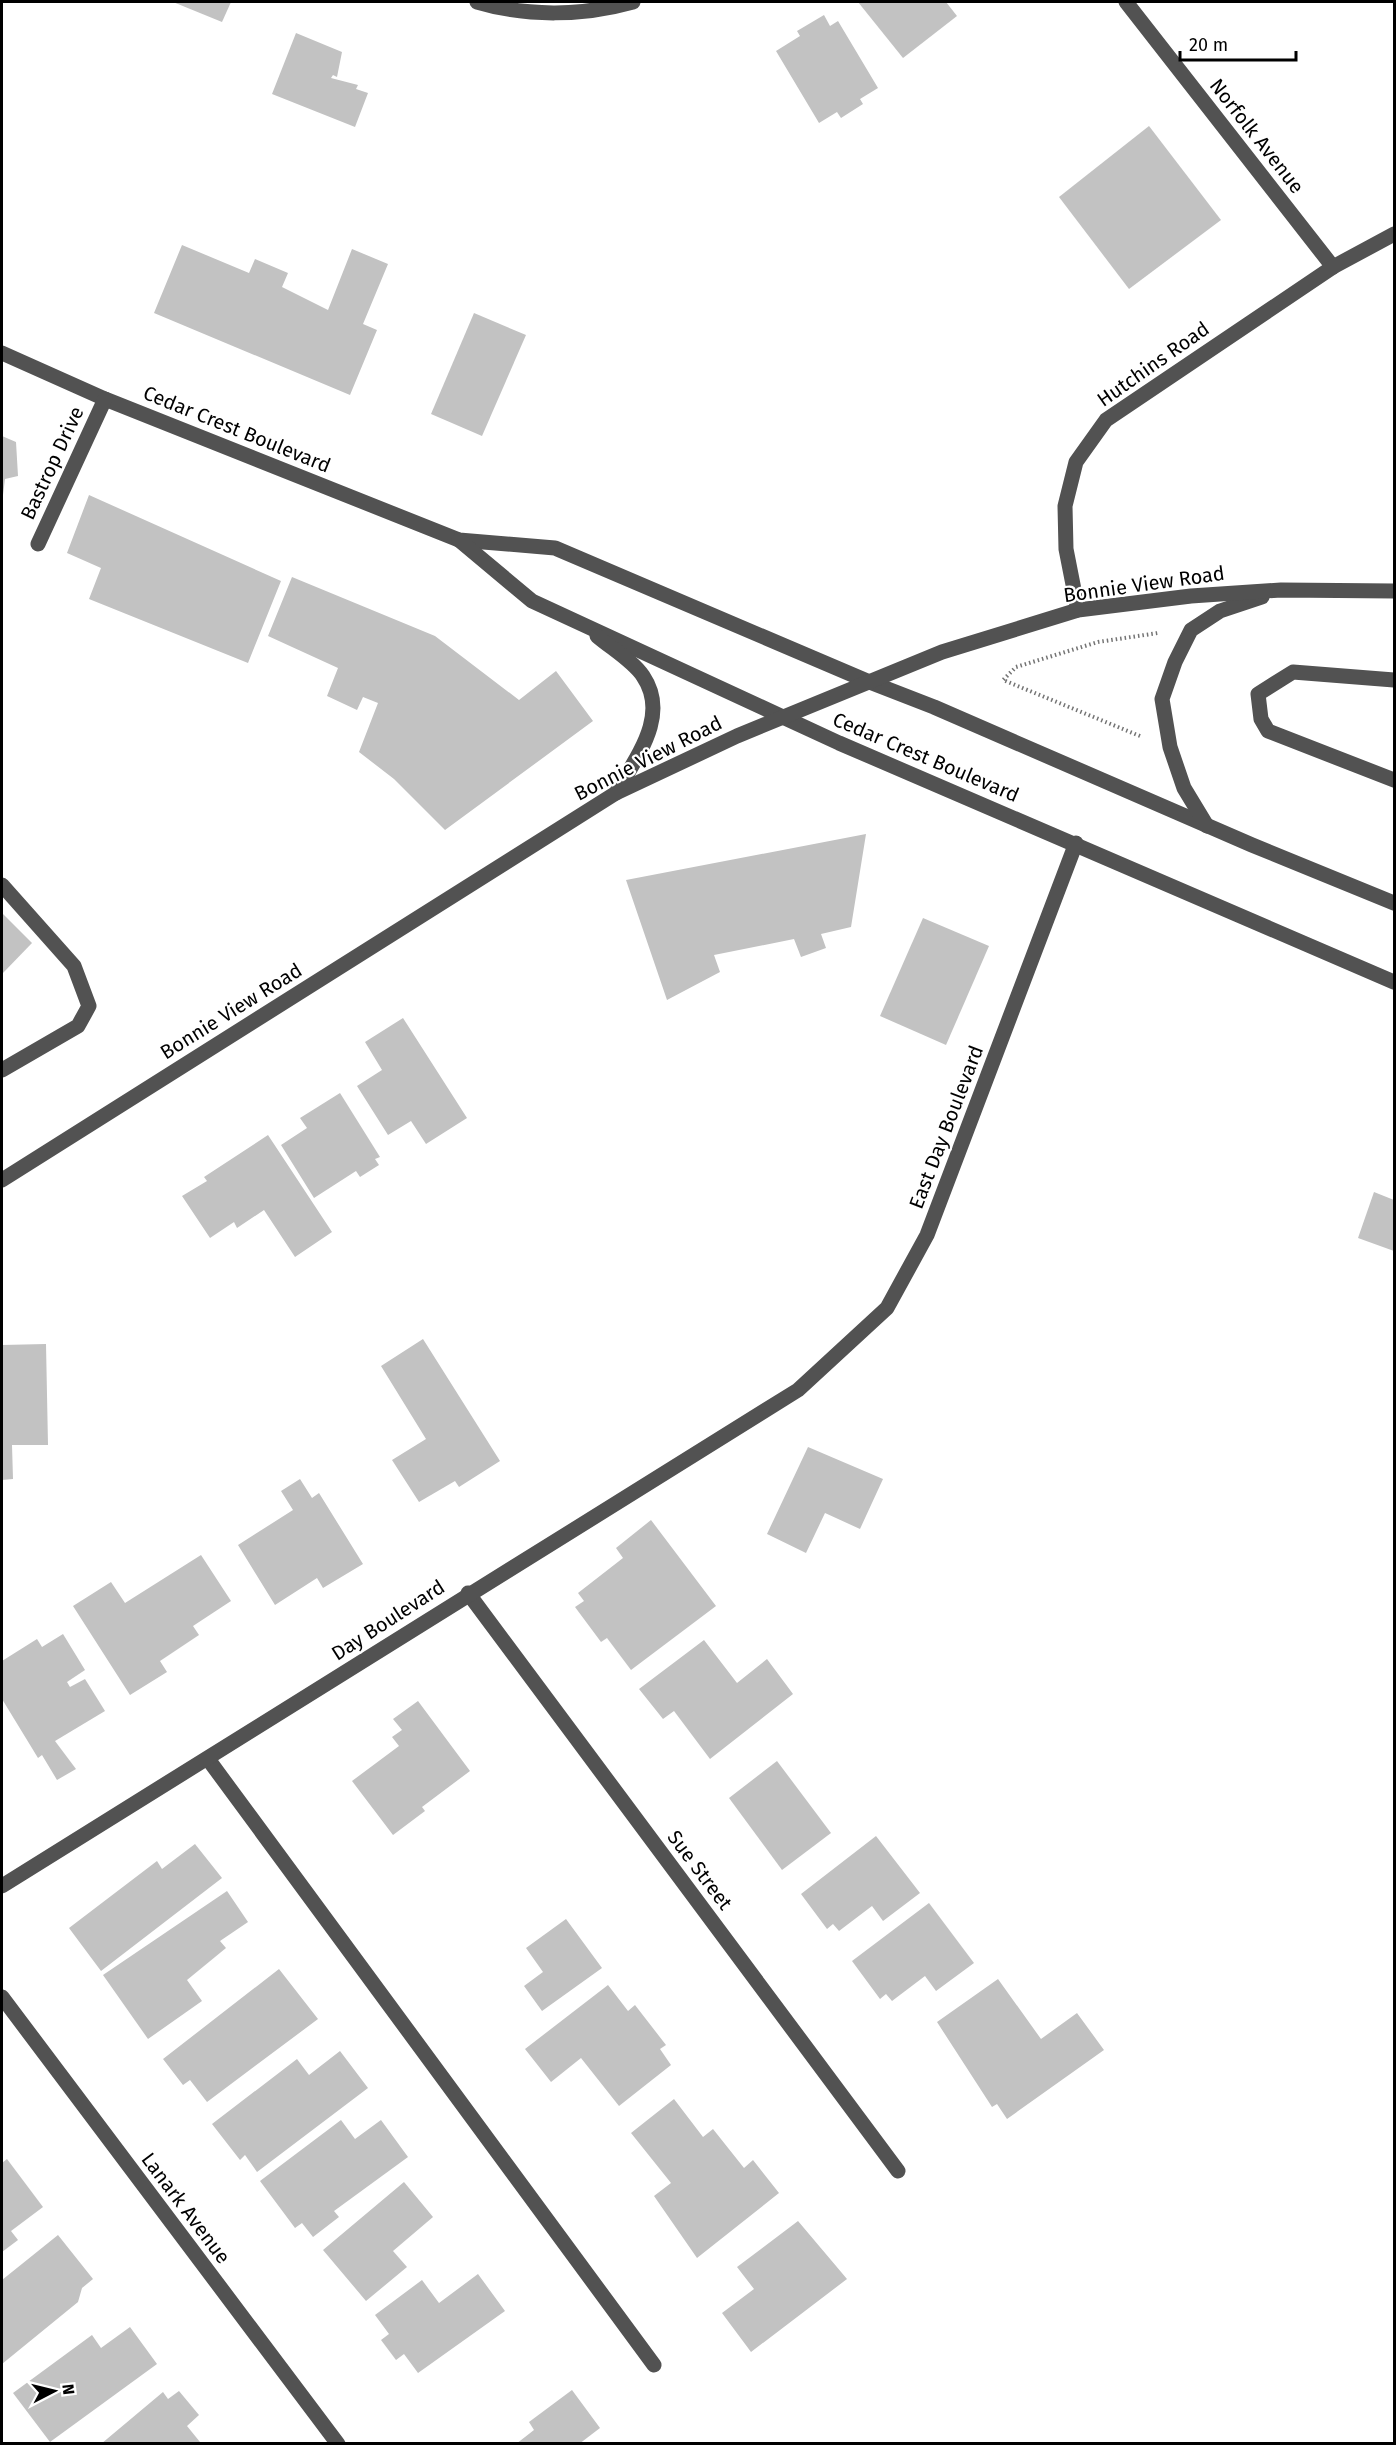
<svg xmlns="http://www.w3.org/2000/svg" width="1396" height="2445" font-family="'Fira Sans',sans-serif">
<rect width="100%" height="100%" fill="#fff"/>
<g fill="#c2c2c2">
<polygon points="173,2 231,2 222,22"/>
<polygon points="858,2 946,2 957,16 903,58"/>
<polygon points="824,15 830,26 838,21 878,88 860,99 863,104 841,118 837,112 819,123 776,51 800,36 797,31"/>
<polygon points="296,33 342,52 337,77 333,75 331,78 358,85 356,89 368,93 355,127 272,94"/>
<polygon points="1149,126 1221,220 1129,289 1059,197"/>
<polygon points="182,245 249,273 255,259 288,273 282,287 328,310 352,249 388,264 363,324 377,330 350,395 154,313"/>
<polygon points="474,313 526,335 482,436 431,414"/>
<polygon points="2,436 16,442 18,476 5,479 3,495"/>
<polygon points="89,495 281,581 248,663 89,599 101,568 67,553"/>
<polygon points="292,577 435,636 519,700 556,671 593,721 445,830 394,779 359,752 378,703 363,697 357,710 327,696 338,668 268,636"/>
<polygon points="866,834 851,927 821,934 826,948 801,957 794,939 714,955 720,972 667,1000 626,880"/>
<polygon points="2,913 32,943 2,974"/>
<polygon points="923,918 989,946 946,1045 880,1016"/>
<polygon points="403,1018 467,1118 426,1144 411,1121 388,1135 357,1086 382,1070 365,1042"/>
<polygon points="340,1093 380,1157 375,1159 379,1165 360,1177 356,1171 314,1198 281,1145 307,1128 300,1118"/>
<polygon points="268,1135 332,1232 295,1257 264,1210 237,1228 234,1222 210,1238 182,1196 207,1181 204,1177"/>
<polygon points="1374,1192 1394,1200 1394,1251 1358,1238"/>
<polygon points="423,1339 500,1461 459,1487 455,1481 419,1502 392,1460 426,1439 381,1366"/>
<polygon points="46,1344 48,1445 12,1445 13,1479 2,1480 2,1345"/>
<polygon points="808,1447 883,1479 860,1529 825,1513 806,1553 767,1534"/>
<polygon points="300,1479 312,1498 319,1493 363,1564 323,1588 317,1578 275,1605 238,1545 293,1510 281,1491"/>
<polygon points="651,1520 716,1606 631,1670 607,1638 601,1642 575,1607 584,1601 578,1593 623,1558 616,1548"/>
<polygon points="201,1555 231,1601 193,1626 199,1635 160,1661 167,1672 130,1695 73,1606 111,1582 125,1603"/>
<polygon points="63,1634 85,1670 67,1682 70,1687 85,1679 105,1711 55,1741 76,1769 57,1780 42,1755 38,1758 2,1699 2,1661 37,1639 42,1647"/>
<polygon points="704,1640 737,1683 767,1659 793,1694 710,1759 674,1711 663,1719 639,1689"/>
<polygon points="418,1701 470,1771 422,1807 425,1811 393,1835 352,1781 399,1746 392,1737 402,1730 393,1719"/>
<polygon points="777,1761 831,1833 782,1870 729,1798"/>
<polygon points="876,1836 920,1893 883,1921 872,1906 839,1931 833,1924 827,1929 801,1894"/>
<polygon points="195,1844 222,1878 101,1971 69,1928 157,1861 162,1869"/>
<polygon points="227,1891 248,1922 220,1941 226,1948 187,1980 202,2001 148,2039 103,1975"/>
<polygon points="929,1903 974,1963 936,1991 925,1976 892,2001 886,1994 880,1999 852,1961"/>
<polygon points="566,1919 602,1968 542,2011 524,1986 543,1972 526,1948"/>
<polygon points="279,1969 318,2019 207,2102 190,2080 183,2085 163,2059"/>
<polygon points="998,1979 1041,2039 1077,2013 1104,2050 1007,2119 997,2104 992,2107 937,2022"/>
<polygon points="608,1985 628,2011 635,2005 666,2045 660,2049 671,2065 619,2106 581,2058 551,2082 525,2049"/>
<polygon points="340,2051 368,2088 257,2172 245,2155 240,2160 212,2124 297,2059 309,2075"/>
<polygon points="674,2099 703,2137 713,2129 744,2168 753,2160 779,2193 697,2258 654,2196 671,2183 631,2133"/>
<polygon points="341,2120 355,2139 381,2120 408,2157 334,2211 339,2217 313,2237 302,2223 295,2228 260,2181"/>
<polygon points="7,2159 43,2207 11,2231 18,2240 2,2252 2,2163"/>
<polygon points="404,2182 433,2217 393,2251 407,2267 366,2301 323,2250"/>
<polygon points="798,2221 847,2279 751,2352 722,2313 754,2289 737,2267"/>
<polygon points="58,2235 93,2279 82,2288 78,2302 2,2364 2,2280"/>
<polygon points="478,2274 505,2311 418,2373 404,2354 396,2360 381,2340 389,2334 375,2315 422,2280 439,2303"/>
<polygon points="130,2327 157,2364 50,2442 13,2393 92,2335 101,2348"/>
<polygon points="572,2390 600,2428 579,2444 516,2444 534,2430 529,2422"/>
<polygon points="179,2391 199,2415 187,2426 200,2442 198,2444 101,2444 163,2392 168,2399"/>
</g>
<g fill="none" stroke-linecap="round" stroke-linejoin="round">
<polyline stroke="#747474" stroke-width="4" stroke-dasharray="1.5 3" stroke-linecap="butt" points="1140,736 1003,680 1016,667 1098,642 1158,633"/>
<g stroke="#525252" stroke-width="15">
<path d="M477,2C527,17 583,16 633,2"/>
<polyline points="1126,2 1333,267"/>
<polyline points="2,353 105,399 459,540 555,548 867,681 934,707 1252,845 1394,903"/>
<polyline points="459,540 532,601 839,743 1394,982"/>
<polyline points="38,544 105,399"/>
<polyline points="1078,610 1066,549 1065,506 1076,462 1106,420 1333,267 1394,234"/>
<path d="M597,636C611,648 633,661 643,676C670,716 636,757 616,793"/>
<polyline points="1394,680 1293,672 1258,694 1261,719 1268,731 1394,780"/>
<polyline points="1207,826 1184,788 1170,747 1162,699 1175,662 1191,630 1220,611 1262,597"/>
<polyline points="2,885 74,966 89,1006 78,1026 2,1070"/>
<polyline points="2,1180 616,793 737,736 942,652 1078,610 1191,596 1281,590 1394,591"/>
<polyline points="468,1593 898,2171"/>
<polyline points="208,1759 654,2365"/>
<polyline points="2,1886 798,1390 887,1308 927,1235 1076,843"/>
<polyline points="2,1997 338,2444"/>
</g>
</g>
<g text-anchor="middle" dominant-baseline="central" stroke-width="4.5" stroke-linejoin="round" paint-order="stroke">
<g font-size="20" fill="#000" stroke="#fff">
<text transform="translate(1257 136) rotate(52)">Norfolk Avenue</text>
<text transform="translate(1153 364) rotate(-35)">Hutchins Road</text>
<text transform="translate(237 429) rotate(22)">Cedar Crest Boulevard</text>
<text transform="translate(52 463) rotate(-65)">Bastrop Drive</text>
<text transform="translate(1144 584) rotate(-8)">Bonnie View Road</text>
<text transform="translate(926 757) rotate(23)">Cedar Crest Boulevard</text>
<text transform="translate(648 758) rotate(-27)">Bonnie View Road</text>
<text transform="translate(231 1011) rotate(-32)">Bonnie View Road</text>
<text transform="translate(946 1127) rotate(-69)">East Day Boulevard</text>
<text transform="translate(388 1620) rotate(-33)">Day Boulevard</text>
<text transform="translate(700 1870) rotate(53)">Sue Street</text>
<text transform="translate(186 2208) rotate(53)">Lanark Avenue</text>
</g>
</g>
<rect width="1396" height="2445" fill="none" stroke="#000000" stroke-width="6"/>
<g transform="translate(54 2391) rotate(83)" stroke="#ffffff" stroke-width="4.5" paint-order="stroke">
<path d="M0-4.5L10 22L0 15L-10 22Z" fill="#000000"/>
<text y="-9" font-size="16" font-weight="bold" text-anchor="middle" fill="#000000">N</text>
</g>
<path d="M1180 51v9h116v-9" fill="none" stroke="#000000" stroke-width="3"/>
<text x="1189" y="51" font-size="18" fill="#000000" stroke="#ffffff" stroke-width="4.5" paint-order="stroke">20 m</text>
</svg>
